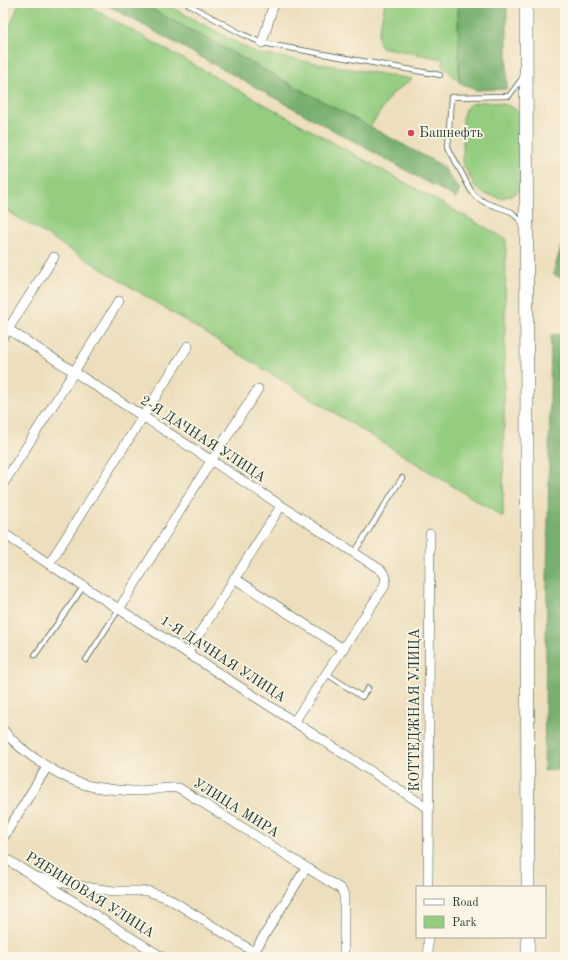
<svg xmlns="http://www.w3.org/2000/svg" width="568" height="960" font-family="'Old Standard TT',serif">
<rect width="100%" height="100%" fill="#fcf5e5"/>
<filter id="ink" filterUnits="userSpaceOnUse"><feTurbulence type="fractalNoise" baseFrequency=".025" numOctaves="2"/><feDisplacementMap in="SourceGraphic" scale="8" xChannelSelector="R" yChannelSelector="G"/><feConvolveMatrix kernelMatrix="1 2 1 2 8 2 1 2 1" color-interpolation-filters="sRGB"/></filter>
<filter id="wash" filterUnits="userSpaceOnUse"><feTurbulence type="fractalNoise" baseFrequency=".012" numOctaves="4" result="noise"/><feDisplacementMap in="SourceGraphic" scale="16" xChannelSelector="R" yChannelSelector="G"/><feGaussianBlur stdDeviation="0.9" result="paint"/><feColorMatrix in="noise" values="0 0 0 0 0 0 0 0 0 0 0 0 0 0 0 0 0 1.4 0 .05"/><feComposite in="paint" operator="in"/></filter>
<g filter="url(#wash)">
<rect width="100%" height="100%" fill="#eddfbd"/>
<g fill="#94cd80" stroke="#5a855a">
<polygon points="19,3 83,3 506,239 503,517 3,208 3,45"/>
<polygon points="140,3 164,3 256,53 412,79 392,94 370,127"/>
<polygon points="385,3 458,3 459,82 442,65 443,59 381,47 378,36"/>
<path d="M483,102C497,103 508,103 519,112L521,187L517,192L509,196L501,198L482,193L476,188L463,164V116C466,104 471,103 483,102Z"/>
</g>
<g fill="#77b06e" stroke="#4b7651">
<polygon points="103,3 140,3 441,165 460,190 456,198"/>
<polygon points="458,3 507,3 507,89 475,90 459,82"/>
<polygon points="565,234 565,280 553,274"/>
<polygon points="565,334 565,768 544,771 551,335"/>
</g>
</g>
<g filter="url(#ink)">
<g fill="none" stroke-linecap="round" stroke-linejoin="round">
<defs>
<g id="lane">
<polyline points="186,3 242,34 262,43 440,75"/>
<polyline points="523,77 509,96 451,97 448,147 470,189 476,197 486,203 512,212 524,225"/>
<polyline points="354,553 402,478"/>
<polyline points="35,655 84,586"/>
<polyline points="86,660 119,609"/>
<polyline points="327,674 362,697 368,688"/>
</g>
<g id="street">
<polyline points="262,43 274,3"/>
<polyline points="3,326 381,570 386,577 384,587 294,722"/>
<polyline points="3,337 54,257"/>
<polyline points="3,484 119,301"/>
<polyline points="3,533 49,564 428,808"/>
<polyline points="49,564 188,346"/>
<polyline points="234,578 343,649"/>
<polyline points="119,609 211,461 258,389"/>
<polyline points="187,653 281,506"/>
<path d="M3,730C21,752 63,780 90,786C103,789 126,791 139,791C153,791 165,786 179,788L341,889L344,895V957"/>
<polyline points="3,838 47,767"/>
<polyline points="3,857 162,957"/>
<polyline points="34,877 91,888 114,891 147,891 168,898 254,952 306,868"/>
<polyline points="428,887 430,534"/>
<polyline points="428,937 428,957"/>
</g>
<g id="secondary">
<polyline points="526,3 528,887"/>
<polyline points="528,937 528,957"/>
</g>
</defs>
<use href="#lane" stroke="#3e5549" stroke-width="6"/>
<use href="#street" stroke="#3e5549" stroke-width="10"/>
<use href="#secondary" stroke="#3e5549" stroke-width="14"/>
<use href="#lane" stroke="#fff" stroke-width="4.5"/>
<use href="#street" stroke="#fff" stroke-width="9"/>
<use href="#secondary" stroke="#fff" stroke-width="13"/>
</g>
</g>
<circle fill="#d1495b" stroke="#fcf5e5" stroke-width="1.5" cx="411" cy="133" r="4"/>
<g text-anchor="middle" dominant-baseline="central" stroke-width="3.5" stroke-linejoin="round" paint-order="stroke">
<g font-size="14" fill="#1f3d34" stroke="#fcf5e5" text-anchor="start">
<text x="419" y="133">Башнефть</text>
</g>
<g font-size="14" fill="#1f3d34" stroke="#fcf5e5">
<text transform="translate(203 439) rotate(33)">2-Я ДАЧНАЯ УЛИЦА</text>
<text transform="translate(223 659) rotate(33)">1-Я ДАЧНАЯ УЛИЦА</text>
<text transform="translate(415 710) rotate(-90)">КОТТЕДЖНАЯ УЛИЦА</text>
<text transform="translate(236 808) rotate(32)">УЛИЦА МИРА</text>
<text transform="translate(90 895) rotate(32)">РЯБИНОВАЯ УЛИЦА</text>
</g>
</g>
<rect width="568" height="960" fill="none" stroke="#fcf5e5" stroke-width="16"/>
<rect x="416" y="886" width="130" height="52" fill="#fcf5e5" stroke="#a4ab9e"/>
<rect x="424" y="899" width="20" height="6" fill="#ffffff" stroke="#a4ab9e"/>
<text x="452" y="906" font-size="12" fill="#1f3d34">Road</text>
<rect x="424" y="916" width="20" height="12" fill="#94cd80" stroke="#a4ab9e"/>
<text x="452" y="926" font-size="12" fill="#1f3d34">Park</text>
</svg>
